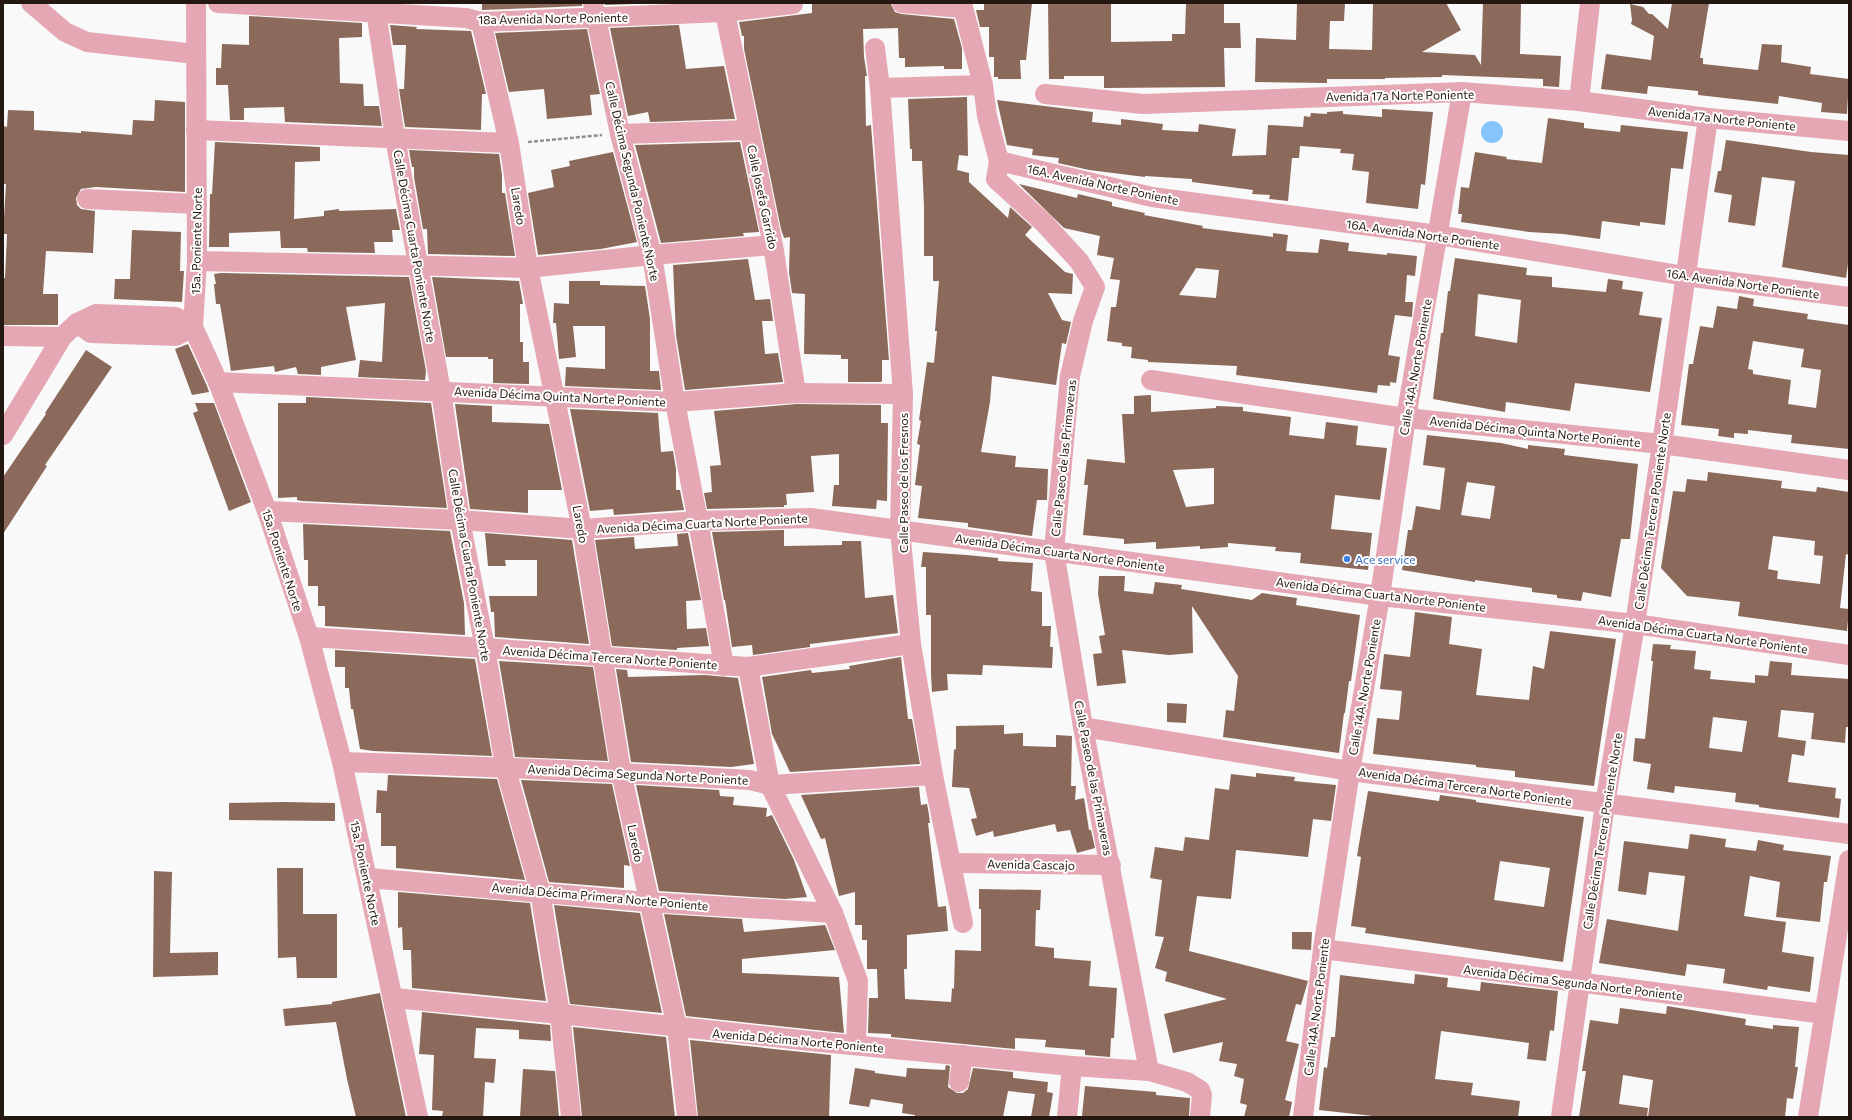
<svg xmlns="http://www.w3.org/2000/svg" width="1852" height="1120" font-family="Commissioner,sans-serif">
<rect width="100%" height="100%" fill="#f9f9f9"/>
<circle fill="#85c5fc" cx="1492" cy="132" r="11"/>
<g fill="#8b695b" fill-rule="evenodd">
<polygon points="482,3 582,3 582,6 482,10"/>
<polygon points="605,3 664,3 605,5"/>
<polygon points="812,3 891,4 895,12 901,14 954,19 962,48 962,69 944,69 944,66 905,67 905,58 899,58 898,28 863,29 864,57 867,76 865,76 866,126 871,125 889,360 882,360 882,381 881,382 848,382 848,359 841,359 841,355 804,354 805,294 792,293 789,272 790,237 784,238 781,229 744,49 744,36 742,36 739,22 812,13"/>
<polygon points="984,3 1032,3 1026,60 1020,60 1021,79 998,79 998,77 994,77 994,57 989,57 989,27 980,27 976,10 984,10"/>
<polygon points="1048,3 1111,3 1111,42 1172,41 1172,34 1185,34 1186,3 1224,3 1224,23 1240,23 1241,48 1224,48 1225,87 1104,88 1104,76 1064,76 1064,79 1049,79"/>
<polygon points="1297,3 1345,3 1344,21 1330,21 1329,49 1372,50 1373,3 1446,3 1461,30 1422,52 1475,55 1481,65 1483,3 1521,3 1520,54 1561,56 1559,87 1543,86 1543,79 1442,75 1442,77 1385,78 1385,79 1327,79 1327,83 1255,82 1256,38 1296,40"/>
<polygon points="1672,3 1709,3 1700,58 1703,58 1703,64 1758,70 1762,44 1782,45 1781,62 1811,67 1810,74 1849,79 1847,114 1821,112 1822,103 1779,96 1778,104 1698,95 1698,91 1648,86 1647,94 1601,89 1606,54 1651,60 1654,36 1631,24 1632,20 1630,4 1643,7 1649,14 1652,14 1668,29"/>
<polygon points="249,16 362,23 362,37 339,38 340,83 363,84 364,106 379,106 382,126 285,122 284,107 244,108 244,120 230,120 228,85 216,85 216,68 221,68 222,44 249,45"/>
<polygon points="390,25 417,27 416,29 471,31 486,94 482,94 481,130 405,127 399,89 404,89 406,45 393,45"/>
<polygon points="679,25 686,69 724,66 735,119 650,122 648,112 628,116 610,28"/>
<polygon points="587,29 600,94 590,95 592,115 547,119 544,89 509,92 495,33"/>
<polygon points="967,97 968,156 959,155 957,170 969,173 969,182 1008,218 1010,207 1032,227 1025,235 1065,272 1073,274 1072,294 1048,293 1062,320 1071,322 1066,344 1062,343 1056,385 992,376 990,402 981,452 1016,456 1015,467 1048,469 1047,500 1037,500 1032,536 968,527 968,523 918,518 922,486 915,485 920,445 917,444 921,421 919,420 927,362 934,363 937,331 935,331 939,281 933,281 933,256 924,256 924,206 922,161 912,161 912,149 910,149 908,99"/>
<polygon points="155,100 185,102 185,192 96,187 81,189 76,198 77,205 81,209 95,211 93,253 46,251 43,294 58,294 58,325 3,325 3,278 5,278 7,234 3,234 6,184 3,184 3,126 7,127 8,110 34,111 34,130 81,133 81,131 132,135 133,120 154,121"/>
<polygon points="997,100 1093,112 1092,122 1121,125 1121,119 1163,124 1162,130 1198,132 1199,124 1236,129 1232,156 1266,155 1268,125 1303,127 1304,116 1310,117 1311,113 1327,114 1327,112 1343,111 1343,114 1382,117 1382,109 1433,112 1425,185 1421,184 1418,209 1366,203 1369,172 1352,170 1354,154 1340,153 1341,149 1300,146 1299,158 1292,158 1288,201 1269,199 1270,195 1252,194 1253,190 1192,182 1192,179 1145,176 1145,177 1089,170 1058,163 1059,158 1032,155 1033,149 1007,145"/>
<polygon points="1548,118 1584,123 1584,128 1620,132 1621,125 1688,132 1683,169 1671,168 1665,225 1640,222 1640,226 1602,221 1600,239 1563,234 1529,232 1461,222 1462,214 1458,214 1461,187 1469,188 1475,152 1507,157 1506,159 1542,163"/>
<polygon points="1726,140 1811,152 1849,155 1849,257 1846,278 1782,267 1795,181 1762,177 1755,226 1728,222 1732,195 1714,192 1718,171 1721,171"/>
<polygon points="215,142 320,147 320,161 295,162 294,219 324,216 324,211 339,209 339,211 396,209 400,230 392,230 393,242 374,242 375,253 308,252 307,248 281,248 280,231 229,233 229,247 209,247 210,194 212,194"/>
<polygon points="740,142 759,232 743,233 744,236 661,243 635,145"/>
<polygon points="409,150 499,154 502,175 502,193 505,193 515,256 428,254 427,229 423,229 414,177 414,167 412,167"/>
<polygon points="613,152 637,242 601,249 538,255 528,193 554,187 551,170 570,166 569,161"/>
<path d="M1019,184L1077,198L1078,194L1112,202V206L1145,213L1144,215L1203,226L1202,228L1273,237V233L1288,235L1286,251L1318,253L1320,239L1349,243L1348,251L1387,255V253L1417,256L1415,276L1407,275L1405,302H1413L1412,317L1395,315L1388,355L1400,357L1396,383L1390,382V386L1378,385L1377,393L1236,375L1237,366L1148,362V360L1131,358L1132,347L1122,346V343L1107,341L1111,307H1116L1120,280L1110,279L1114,258L1097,255L1100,236L1064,228ZM1196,268L1219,270L1216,298L1179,295Z"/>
<polygon points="132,230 181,232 180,271 184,271 182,302 114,299 115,279 130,279"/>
<path d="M1455,258L1527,268L1526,275L1552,277V287L1606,292L1608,279L1623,281L1622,289L1643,292L1639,315L1662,318L1650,392L1575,383L1570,411L1506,402L1505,412L1433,399L1441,333H1443L1448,291H1450ZM1478,294L1521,300L1517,343L1475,336Z"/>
<polygon points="748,259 755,300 770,299 773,321 762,321 765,354 778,353 783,382 685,390 676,335 673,265"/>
<polygon points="221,273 409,277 426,371 425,380 358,377 360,360 382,362 385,303 346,307 356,360 321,367 321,375 298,374 296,367 275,372 274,366 231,371 220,304 216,304 214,284 216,284 214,274"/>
<polygon points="432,277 519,281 522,298 523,304 520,304 520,342 523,342 523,362 529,362 529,384 493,383 493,359 488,359 488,357 446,357"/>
<polygon points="569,281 600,281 600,285 645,286 650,319 650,371 659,371 661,390 565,386 566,367 605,369 605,326 573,326 576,357 559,359 556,323 553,323 554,303 569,304"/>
<path d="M1739,296L1754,299L1753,306L1808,314L1807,319L1849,325V449L1791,443L1792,435L1748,430V434L1734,433V438L1718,436L1719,429L1681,425L1689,364H1693L1700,326L1713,328L1717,306L1737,309ZM1753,341L1804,349L1801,367L1821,370L1816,408L1788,404L1791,380L1753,374V370L1748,369Z"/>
<polygon points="188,344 207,386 209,392 192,395 175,349"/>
<polygon points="86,350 112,367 45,465 47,466 3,534 3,477 46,414 45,413"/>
<path d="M1151,395V412L1216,408V406L1243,407V411L1291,417L1289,435L1324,439L1326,422L1358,426L1356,445L1387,448L1380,500L1335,495L1331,529L1372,533L1368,570L1300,563L1301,553L1275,551L1276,547L1228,543V547L1200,549V546L1156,549V542L1124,544V539L1083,535L1088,485H1084L1087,459L1125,463L1122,414H1134V396ZM1214,468V504L1186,507L1173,470Z"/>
<polygon points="306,397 431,403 447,508 302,501 297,500 297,497 278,498 278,403 306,403"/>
<polygon points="195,403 214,403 251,502 229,511 193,413 198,411"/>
<polygon points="455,404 492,406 492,422 549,424 562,490 528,490 528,513 470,509"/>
<polygon points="796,404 881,405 881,423 888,423 887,501 877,500 876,509 832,506 834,485 839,485 839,454 811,456 814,492 786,494 787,505 784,505 784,507 707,509 704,493 712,492 710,466 721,465 714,411"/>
<polygon points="570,409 658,413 661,452 673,451 676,469 676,490 680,490 684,510 614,515 613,509 590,511"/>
<path d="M1427,435L1501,443L1528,449V445L1565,449L1564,455L1638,464L1630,539H1621L1611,597L1583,592L1581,601L1557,598V595L1532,592V588L1475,580V582L1402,570L1408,530H1412L1416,506L1440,510L1445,468L1423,465ZM1467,482L1495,486L1490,519L1461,515Z"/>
<path d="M1708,472L1782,481L1781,488L1816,492L1817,487L1849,492V555L1846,554L1840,608L1849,609L1847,631L1738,616L1740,602L1687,596L1661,568L1673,491L1685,492L1687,479L1707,481ZM1773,536L1815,541L1814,555L1823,556L1820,584L1777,579L1778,571L1768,569Z"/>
<polygon points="303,524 450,531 464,603 465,635 325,626 325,606 318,606 318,586 308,586 308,560 304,560"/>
<polygon points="784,530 784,546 842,545 842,541 861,541 865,598 893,595 898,633 810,644 810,647 753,655 752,645 732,647 725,600 724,600 712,532"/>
<polygon points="485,533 572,540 589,644 495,637 494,612 491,612 489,596 537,596 537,560 505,560 506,566 488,566"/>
<polygon points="688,533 701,600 686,601 687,629 706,628 709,646 677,648 677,650 612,646 595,540 634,537 635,549 678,546 677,534"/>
<polygon points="923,552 966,555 998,558 998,561 1033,563 1031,591 1042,592 1042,626 1051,626 1050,647 1053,647 1052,668 983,665 982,675 947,674 948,690 932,692 931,674 931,615 926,615 926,567 921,567"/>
<polygon points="1099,576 1125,576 1124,591 1153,594 1155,582 1182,585 1181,589 1252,600 1262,593 1297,598 1296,605 1360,615 1351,681 1349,681 1345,713 1344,713 1339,753 1223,737 1226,710 1234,711 1238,676 1192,606 1193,653 1169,655 1122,650 1126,683 1097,686 1093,654 1102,653 1099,636 1105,635 1098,594"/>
<polygon points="1415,612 1452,617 1449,644 1482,649 1476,695 1529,700 1533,666 1544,669 1550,631 1616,639 1594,786 1515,777 1515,771 1476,767 1476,765 1373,754 1377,718 1399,720 1402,691 1380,689 1384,654 1410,657"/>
<path d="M1653,644L1671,645L1670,649L1696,651L1694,669L1711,671L1710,679L1755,683V675L1768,676L1770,661L1792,663L1791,675L1849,679V727H1846L1845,743L1811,739L1814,713L1781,710L1778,737L1806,741L1804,756L1792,754L1788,782L1836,788L1835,798L1841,799L1839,818L1759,807V805L1735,802L1736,793L1675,786L1674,793L1647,789L1651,764L1633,761L1635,738L1645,739L1653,661H1651ZM1713,717L1747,721L1742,752L1709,748Z"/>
<polygon points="335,650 475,659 492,756 373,751 360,749 353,709 351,709 349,688 345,688 345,667 335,667"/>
<polygon points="901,657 908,719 912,719 920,764 790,772 772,734 762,677 811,670 812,673 850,669 849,666"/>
<polygon points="499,661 593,667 608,761 515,757"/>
<polygon points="616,669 627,670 628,677 705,675 738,678 754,764 731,767 631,762"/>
<polygon points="1167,703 1187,704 1186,723 1167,722"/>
<polygon points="1004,725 1004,734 1023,733 1023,746 1056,747 1056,735 1072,736 1071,786 1076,786 1075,800 1084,798 1089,830 1091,830 1095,848 1077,853 1070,830 1057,832 1055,824 994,837 993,831 976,836 971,819 977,818 969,788 952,787 954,750 956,749 956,726"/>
<polygon points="1256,773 1295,777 1294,781 1336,785 1331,821 1313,819 1308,857 1236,850 1231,899 1197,896 1189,951 1308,981 1301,1005 1296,1004 1286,1041 1299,1044 1285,1100 1292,1102 1289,1117 1244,1117 1247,1105 1240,1103 1244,1079 1234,1076 1237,1064 1219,1061 1223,1042 1173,1053 1164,1014 1227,999 1165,981 1167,972 1155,968 1164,937 1155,936 1162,880 1150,878 1155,847 1183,851 1185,837 1209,840 1215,788 1229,790 1231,774 1256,777"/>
<polygon points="388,775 497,779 525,880 396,868 396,846 381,846 381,813 376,813 377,790 387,791"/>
<polygon points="521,780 612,784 630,866 624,865 624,888 549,882"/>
<polygon points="636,785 719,790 720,796 734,797 733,805 767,808 766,817 772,815 794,860 807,897 785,899 659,891"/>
<polygon points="919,787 921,805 927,804 929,815 930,823 928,823 938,907 946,906 948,931 907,935 907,969 904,969 905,999 951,1002 952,988 954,989 955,950 981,951 981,909 979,909 979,889 1041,890 1040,910 1036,910 1035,946 1054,948 1054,958 1091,961 1089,986 1117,988 1114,1038 1111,1038 1110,1057 1085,1055 1085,1050 1045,1047 1046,1040 1015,1038 1015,1049 891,1037 891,1034 868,1033 869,998 878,998 877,969 867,969 867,940 862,940 862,925 855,925 855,892 839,896 825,838 821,839 801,795"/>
<path d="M1368,791L1439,801L1440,795L1476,800V802L1584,817L1563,962L1365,933L1366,928L1351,926L1361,857L1357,856ZM1500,861L1550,868L1544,907L1494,900Z"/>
<polygon points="285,802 335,803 335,821 229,820 229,803"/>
<polygon points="1690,834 1726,839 1725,847 1756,851 1758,840 1784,845 1783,850 1831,856 1827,882 1824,882 1820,922 1776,917 1780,882 1750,876 1744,916 1786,922 1782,952 1814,957 1810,992 1768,986 1767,990 1723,983 1725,969 1687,964 1685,976 1599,963 1607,919 1678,931 1685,876 1649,872 1646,895 1618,891 1624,841 1688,849"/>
<polygon points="277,868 303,868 303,914 337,914 337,978 297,978 296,957 278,958"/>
<polygon points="154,871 172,872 170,953 218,952 218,975 153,977"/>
<polygon points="398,892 530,903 546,1001 412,988 411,950 403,950 402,927 398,928"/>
<polygon points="554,905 640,913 662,1013 570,1004"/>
<polygon points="664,914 742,919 744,932 825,925 835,950 742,959 742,973 839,977 844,1033 686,1016"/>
<polygon points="1292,932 1312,932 1311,950 1292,949"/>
<polygon points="1415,974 1448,978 1447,987 1480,991 1481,982 1558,991 1554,1031 1550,1030 1546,1061 1527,1059 1529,1043 1441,1031 1435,1079 1473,1083 1471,1095 1520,1101 1518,1117 1382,1117 1319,1110 1324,1067 1327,1068 1331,1037 1335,1037 1340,975 1414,984"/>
<polygon points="380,993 406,1117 356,1117 347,1079 336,1022 285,1026 283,1009 332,1004 332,1002"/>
<polygon points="1667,1006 1746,1019 1745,1025 1773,1029 1773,1025 1799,1027 1795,1067 1798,1067 1793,1099 1787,1098 1785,1117 1648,1117 1653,1080 1623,1075 1619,1104 1648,1108 1647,1117 1579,1117 1586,1071 1582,1071 1590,1020 1618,1024 1620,1008 1666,1014"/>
<polygon points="422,1012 550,1025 551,1041 519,1039 519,1030 476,1028 474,1058 496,1059 494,1083 485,1082 483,1117 442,1117 443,1111 432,1110 434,1055 419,1054"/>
<polygon points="573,1027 666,1037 675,1117 582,1117"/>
<polygon points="690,1040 831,1055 829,1117 698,1117"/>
<polygon points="946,1065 950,1066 948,1087 957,1093 963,1093 968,1089 973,1068 1013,1072 1013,1078 1048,1082 1047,1092 1053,1093 1049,1117 1031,1117 1035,1094 1008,1091 1003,1117 915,1117 915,1115 902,1113 903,1104 871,1099 869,1107 849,1104 855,1068 875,1071 875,1073 906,1077 907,1068 945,1070"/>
<polygon points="523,1069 555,1071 559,1117 520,1117"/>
<polygon points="1085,1086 1156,1092 1156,1095 1190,1098 1189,1117 1082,1116"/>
</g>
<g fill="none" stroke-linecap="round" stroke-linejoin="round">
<polyline stroke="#948d8b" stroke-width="2.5" stroke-dasharray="4 2" stroke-linecap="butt" points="528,142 602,135"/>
<g stroke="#e4a7b3" stroke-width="20">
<polyline points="31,3 65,32 87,42 196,54"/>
<polyline points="196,3 197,261 193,327 218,382 267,511 309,637 342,762 418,1117"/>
<polyline points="218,3 466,18 481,22 725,12 793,4"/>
<polyline points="593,3 620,134 652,255 675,402 698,521 724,666"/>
<polyline points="723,3 773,245 796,393"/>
<polyline points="902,3 962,8"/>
<polyline points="962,3 983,85 987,116 999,161 996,179 1043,222 1079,261 1095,287 1083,321 1070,376 1054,551 1083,727 1149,1071"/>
<polyline points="376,11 395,138 441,391 460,520 485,648 505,766 540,892 560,1014 571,1117"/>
<polyline points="481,22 509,143 528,268 582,529 621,772 677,1028 687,1117"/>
<polyline points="875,48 880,88 903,394 900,530 911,644 933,775 963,923"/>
<polyline points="880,88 983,85"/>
<polyline points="1045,94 1143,104 1462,92 1579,101 1708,118 1849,131"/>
<polyline points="1579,101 1590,3"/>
<polyline points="196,130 509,143"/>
<polyline points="620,134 749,130"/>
<polyline points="999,161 1152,197 1438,235 1685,276 1849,297"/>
<polyline points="87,199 197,204"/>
<polyline points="197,261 528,268 652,255 773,245"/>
<polyline points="77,323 91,333 176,336 193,327"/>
<polyline points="3,336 62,337"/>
<polyline points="1151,380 1406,418 1662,444 1849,470"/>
<polyline points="218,382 675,402 796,393 903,394"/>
<polyline points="3,435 62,337 77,323 96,314 176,317 193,327"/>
<polyline points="267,511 460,520 582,529 698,521 811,518 1380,596 1635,624 1849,655"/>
<polyline points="309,637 485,648 748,667 911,644"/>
<polyline points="748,667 770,785 833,913 858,981 856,1045"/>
<polyline points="1083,727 1350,771 1849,834"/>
<path d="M342,762C478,766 614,772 750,780L770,785L933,775"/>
<polyline points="951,863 1111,865"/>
<polyline points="368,878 648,902 833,913"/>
<polyline points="1323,949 1824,1014"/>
<polyline points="394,998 560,1014 810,1041 1072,1066 1149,1071 1187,1082 1200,1090 1202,1095 1200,1117"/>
<polyline points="959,1082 963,1055"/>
<polyline points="1067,1117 1072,1066"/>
<polyline points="1303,1117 1323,949 1350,771 1380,596 1406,418 1462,92"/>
<polyline points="1561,1117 1605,804 1635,624 1662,444 1708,118"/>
<polyline points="1808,1117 1849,860"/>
</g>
</g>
<circle fill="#3f7fe0" stroke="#fff" stroke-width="1.5" cx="1347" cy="559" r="4"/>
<g text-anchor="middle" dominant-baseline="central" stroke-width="4" stroke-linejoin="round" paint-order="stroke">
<g font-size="12" fill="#251812" stroke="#fff">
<text transform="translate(553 18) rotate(-1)">18a Avenida Norte Poniente</text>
<text transform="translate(1400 95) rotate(-1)">Avenida 17a Norte Poniente</text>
<text transform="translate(1722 118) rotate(6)">Avenida 17a Norte Poniente</text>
<text transform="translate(633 181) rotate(77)">Calle Décima Segunda Poniente Norte</text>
<text transform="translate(1103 184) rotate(12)">16A. Avenida Norte Poniente</text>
<text transform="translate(763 197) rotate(78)">Calle Josefa Garrido</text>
<text transform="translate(519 206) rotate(81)">Laredo</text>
<text transform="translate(1423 234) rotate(8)">16A. Avenida Norte Poniente</text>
<text transform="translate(196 241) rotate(-89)">15a. Poniente Norte</text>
<text transform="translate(415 246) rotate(80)">Calle Décima Cuarta Poniente Norte</text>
<text transform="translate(1743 283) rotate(8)">16A. Avenida Norte Poniente</text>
<text transform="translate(1415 367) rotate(-80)">Calle 14A. Norte Poniente</text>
<text transform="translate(560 396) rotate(3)">Avenida Décima Quinta Norte Poniente</text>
<text transform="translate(1535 431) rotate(6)">Avenida Décima Quinta Norte Poniente</text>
<text transform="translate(1063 458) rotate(-84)">Calle Paseo de las Primaveras</text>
<text transform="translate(903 483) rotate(-90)">Calle Paseo de los Fresnos</text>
<text transform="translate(1652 511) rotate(-82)">Calle Décima Tercera Poniente Norte</text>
<text transform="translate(702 523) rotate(-3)">Avenida Décima Cuarta Norte Poniente</text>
<text transform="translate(581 524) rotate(79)">Laredo</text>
<text transform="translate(1060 552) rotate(8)">Avenida Décima Cuarta Norte Poniente</text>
<text transform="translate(283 560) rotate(72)">15a. Poniente Norte</text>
<text transform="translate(470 565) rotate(80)">Calle Décima Cuarta Poniente Norte</text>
<text transform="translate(1381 594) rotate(7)">Avenida Décima Cuarta Norte Poniente</text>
<text transform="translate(1703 634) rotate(8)">Avenida Décima Cuarta Norte Poniente</text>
<text transform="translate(610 657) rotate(4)">Avenida Décima Tercera Norte Poniente</text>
<text transform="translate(1364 687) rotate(-80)">Calle 14A. Norte Poniente</text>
<text transform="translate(638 774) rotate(3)">Avenida Décima Segunda Norte Poniente</text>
<text transform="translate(1094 778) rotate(79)">Calle Paseo de las Primaveras</text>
<text transform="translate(1465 786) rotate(8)">Avenida Décima Tercera Norte Poniente</text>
<text transform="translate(1602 831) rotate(-81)">Calle Décima Tercera Poniente Norte</text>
<text transform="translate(636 843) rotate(78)">Laredo</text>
<text transform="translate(1031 864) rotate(1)">Avenida Cascajo</text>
<text transform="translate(366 873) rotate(78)">15a. Poniente Norte</text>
<text transform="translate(600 896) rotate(5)">Avenida Décima Primera Norte Poniente</text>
<text transform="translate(1573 982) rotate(7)">Avenida Décima Segunda Norte Poniente</text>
<text transform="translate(1316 1007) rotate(-83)">Calle 14A. Norte Poniente</text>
<text transform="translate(798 1040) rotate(5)">Avenida Décima Norte Poniente</text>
</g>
<g font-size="12" fill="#366cbe" stroke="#fff" text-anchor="start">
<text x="1355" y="559">Ace service</text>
</g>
</g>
<rect width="1852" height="1120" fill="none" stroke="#251812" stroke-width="8"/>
</svg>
